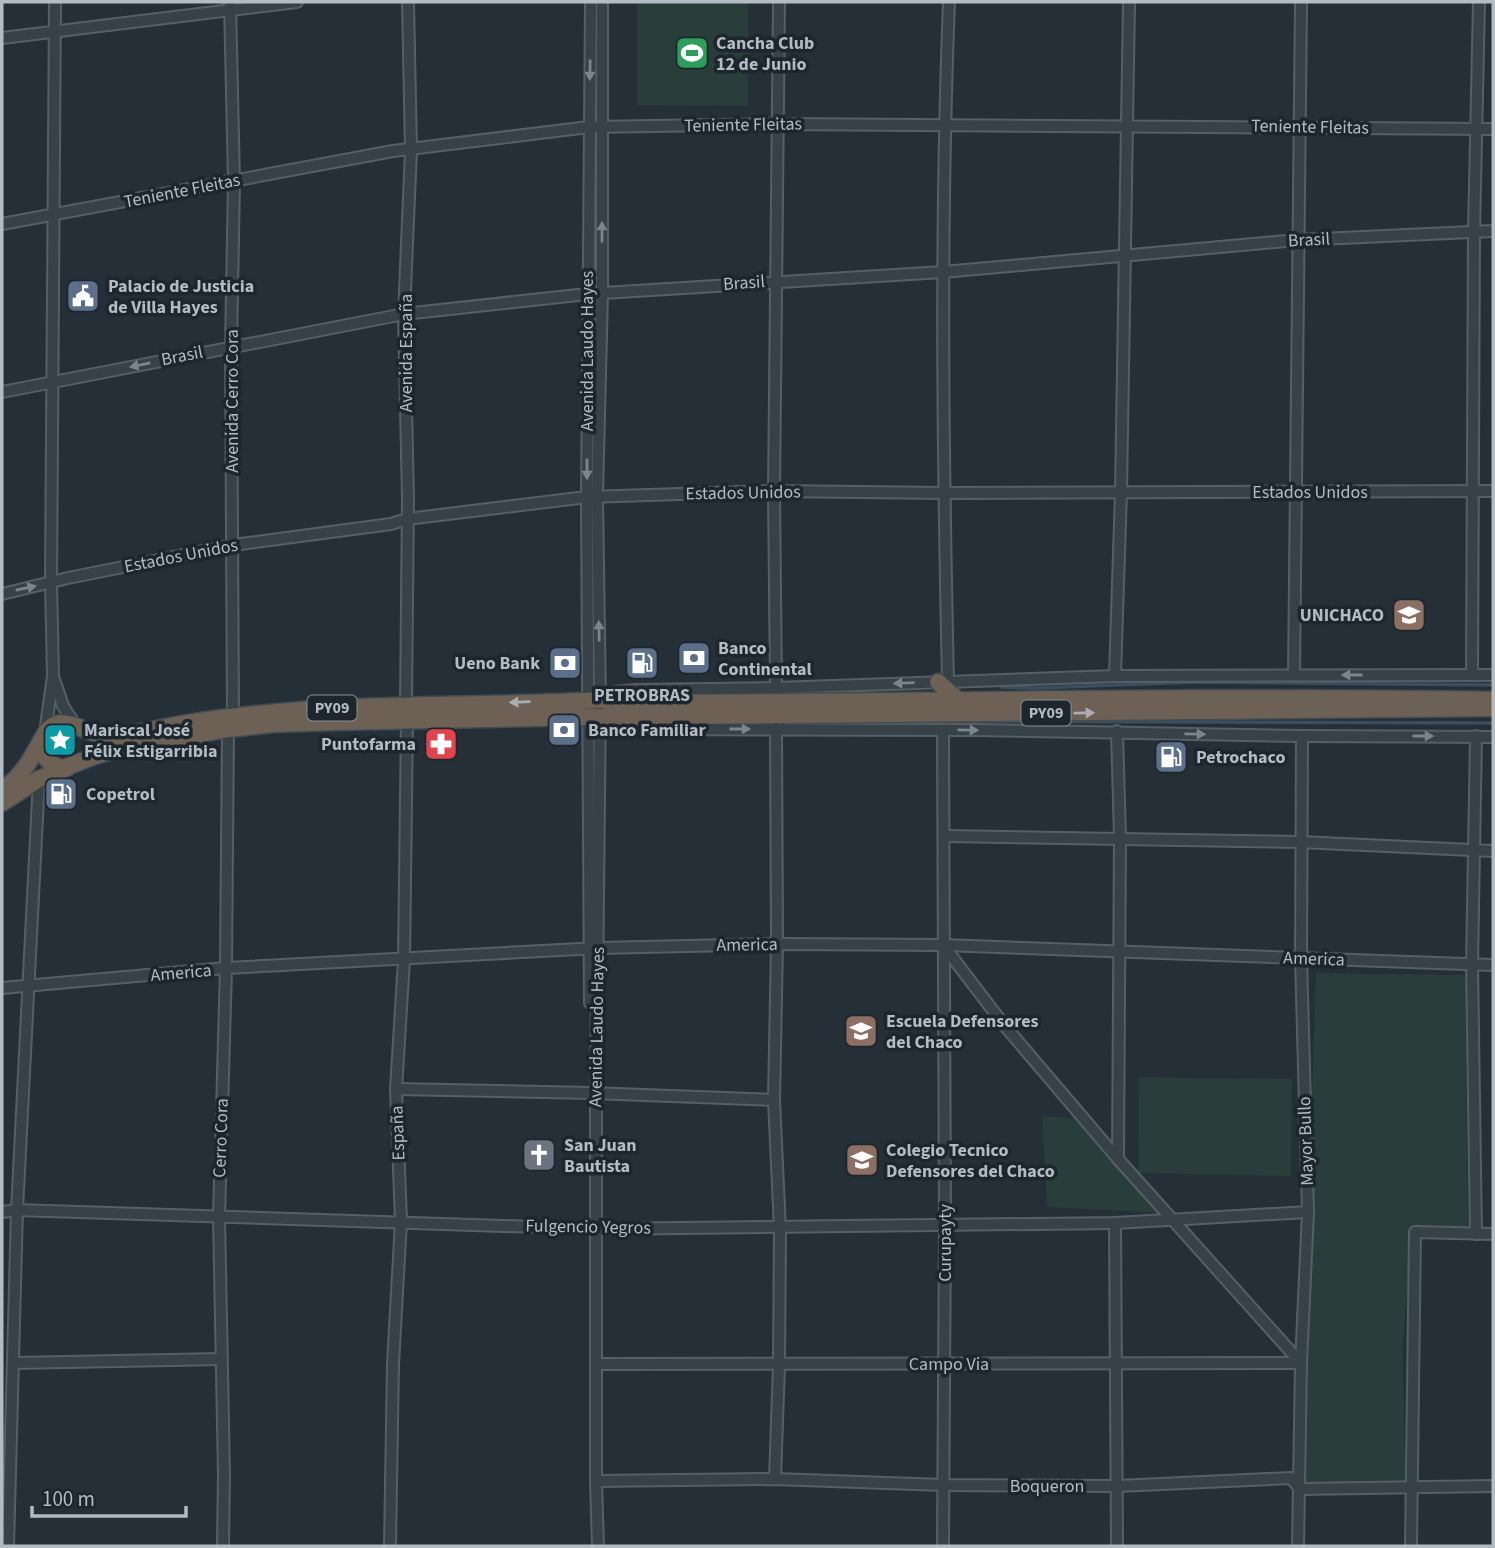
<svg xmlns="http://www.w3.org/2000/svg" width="1495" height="1548" font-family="'Source Sans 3',sans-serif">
<rect width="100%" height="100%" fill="#242f37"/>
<g fill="#293d3a">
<polygon points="637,2 748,2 748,106 637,105"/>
<polygon points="1316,973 1465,975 1468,1229 1413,1230 1403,1339 1405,1483 1304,1483 1308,1212"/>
<polygon points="1139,1077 1292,1079 1291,1176 1138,1173"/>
<polygon points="1042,1116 1075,1118 1158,1213 1047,1207"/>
</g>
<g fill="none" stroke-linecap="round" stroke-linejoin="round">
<g stroke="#3a4e5d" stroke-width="3.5">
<polyline points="1001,687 1038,688 1195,682 1493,685"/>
<polyline points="971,721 1493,723"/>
</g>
<defs>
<g id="minor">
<polyline points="230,2 234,182 231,347 233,715"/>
<polyline points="2,38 297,2"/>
<polyline points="2,224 393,151 589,127 778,124 1493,129"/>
<polyline points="2,392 404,314 587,294 943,272 1298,240 1493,231"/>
<polyline points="2,594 68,578 233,545 391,524 407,519 587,497 774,491 944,493 1493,491"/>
<polyline points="1294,675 1301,2"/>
<polyline points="1472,675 1474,232 1479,2"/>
<polyline points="1115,676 1121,492 1129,2"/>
<polyline points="54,679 63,706 76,726"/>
<path d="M948,682C943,455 940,228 949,2"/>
<polyline points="776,688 774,491 779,2"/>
<polyline points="600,700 614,692 636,690 776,688 1115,676 1493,675"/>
<polyline points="406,705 408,499 404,314 411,150 408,2"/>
<polyline points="598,729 975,730 1302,736 1493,737"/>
<polyline points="943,730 945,1224 943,1546"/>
<polyline points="1117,731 1120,838 1118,1159"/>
<polyline points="45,733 53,676 51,583 55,2"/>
<polyline points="945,836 1300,842 1493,851"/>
<polyline points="943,945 1004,1025 1118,1159 1301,1363"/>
<polyline points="2,988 226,968 598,948 777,944 943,945 1493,965"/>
<polyline points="590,1003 587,497 591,2"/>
<polyline points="396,1089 591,1093 774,1100"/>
<polyline points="2,1212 17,1210 597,1229 1115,1223 1308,1212"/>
<polyline points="1115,1223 1117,1546"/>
<polyline points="1476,1234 1472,964 1476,736"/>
<polyline points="14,1363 222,1359"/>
<polyline points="597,1364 1301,1363"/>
<polyline points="775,1479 779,1365 780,1229 774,1100 777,944 776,728"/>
<polyline points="596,1481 775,1479 943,1485 1118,1486 1291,1478 1300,1489 1493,1486"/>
<polyline points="8,1546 17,1210 39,779"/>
<polyline points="223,1546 224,1475 219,1217 226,968 228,729"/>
<polyline points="390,1546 393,1364 401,1221 396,1089 404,960 407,720"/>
<polyline points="598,1546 596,1481 596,1093 600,700 597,496 602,293 602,2"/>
<polyline points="1298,1546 1301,1363 1308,1212 1301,959 1302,736"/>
<polyline points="1411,1546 1415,1232 1493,1234"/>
</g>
<g id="highway">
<polyline points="938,682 960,702"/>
<path d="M1493,700C1205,695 917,702 628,703L600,700C501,706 402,703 303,710C262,713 222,717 182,724C157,728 128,737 103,735C90,734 80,726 68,724C39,717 30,764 64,768L95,756L125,747L228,729L273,724L334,722L588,717L1493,708"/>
<path d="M2,790C21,777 31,760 42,739"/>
<polyline points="2,803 39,779 67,768"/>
</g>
</defs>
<use href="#minor" stroke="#565f66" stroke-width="14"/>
<use href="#highway" stroke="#434c53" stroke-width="19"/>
<use href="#minor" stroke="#374148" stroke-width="10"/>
<use href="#highway" stroke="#6d6055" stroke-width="16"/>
</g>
<defs><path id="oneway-solid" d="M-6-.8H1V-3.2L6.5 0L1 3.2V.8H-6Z" transform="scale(1.75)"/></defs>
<g fill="#7b858c">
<use href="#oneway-solid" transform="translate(590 70) rotate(91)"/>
<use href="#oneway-solid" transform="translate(602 232) rotate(-90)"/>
<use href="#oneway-solid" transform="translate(140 365) rotate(169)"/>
<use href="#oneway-solid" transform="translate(587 469) rotate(90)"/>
<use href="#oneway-solid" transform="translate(26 588) rotate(-12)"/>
<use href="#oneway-solid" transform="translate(599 631) rotate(-91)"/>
<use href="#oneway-solid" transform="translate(1352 675) rotate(180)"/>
<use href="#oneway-solid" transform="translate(904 683) rotate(178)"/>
<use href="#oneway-solid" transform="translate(740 729)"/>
<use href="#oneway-solid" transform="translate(968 730) rotate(1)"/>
<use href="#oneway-solid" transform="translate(1195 734) rotate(1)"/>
<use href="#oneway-solid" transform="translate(1423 736)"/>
</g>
<g fill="#a8aeb3">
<use href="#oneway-solid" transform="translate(520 702) rotate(178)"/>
<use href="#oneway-solid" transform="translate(1084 713) rotate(-1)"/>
</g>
<defs>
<symbol id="stadium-square" viewBox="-11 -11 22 22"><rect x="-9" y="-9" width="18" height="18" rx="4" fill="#2e9e5b" stroke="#1d262d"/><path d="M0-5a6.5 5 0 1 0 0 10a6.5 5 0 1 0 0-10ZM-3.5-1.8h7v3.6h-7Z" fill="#fff"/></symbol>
<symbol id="civic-square" viewBox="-11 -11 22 22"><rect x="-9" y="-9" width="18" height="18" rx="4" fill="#5c6f8a" stroke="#1d262d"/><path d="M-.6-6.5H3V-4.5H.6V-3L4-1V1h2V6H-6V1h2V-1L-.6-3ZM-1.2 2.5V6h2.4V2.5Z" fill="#fff"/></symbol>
<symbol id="school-square" viewBox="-11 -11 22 22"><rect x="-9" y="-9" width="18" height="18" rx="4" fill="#8d6e63" stroke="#1d262d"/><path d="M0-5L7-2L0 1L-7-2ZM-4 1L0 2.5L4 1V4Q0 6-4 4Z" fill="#fff"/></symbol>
<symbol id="bank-square" viewBox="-11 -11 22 22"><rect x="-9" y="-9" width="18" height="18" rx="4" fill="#5c6f8a" stroke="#1d262d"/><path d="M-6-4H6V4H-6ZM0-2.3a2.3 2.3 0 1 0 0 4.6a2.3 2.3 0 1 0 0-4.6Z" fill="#fff"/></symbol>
<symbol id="fuel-square" viewBox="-11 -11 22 22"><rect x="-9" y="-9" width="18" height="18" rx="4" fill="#5c6f8a" stroke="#1d262d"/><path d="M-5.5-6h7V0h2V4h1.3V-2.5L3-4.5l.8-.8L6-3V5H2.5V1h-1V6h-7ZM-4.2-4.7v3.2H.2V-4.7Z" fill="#fff"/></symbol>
<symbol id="sight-square" viewBox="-11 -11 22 22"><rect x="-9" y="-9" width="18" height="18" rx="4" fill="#0f9aa8" stroke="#1d262d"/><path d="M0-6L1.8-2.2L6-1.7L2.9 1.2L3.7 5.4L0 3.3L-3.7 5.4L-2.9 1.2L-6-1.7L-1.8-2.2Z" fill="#fff"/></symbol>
<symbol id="pharmacy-square" viewBox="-11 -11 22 22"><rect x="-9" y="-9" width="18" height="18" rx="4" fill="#e0444e" stroke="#1d262d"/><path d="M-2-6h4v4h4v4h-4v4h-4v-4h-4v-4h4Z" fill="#fff"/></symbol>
<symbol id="church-square" viewBox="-11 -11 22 22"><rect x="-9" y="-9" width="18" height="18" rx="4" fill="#6b7280" stroke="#1d262d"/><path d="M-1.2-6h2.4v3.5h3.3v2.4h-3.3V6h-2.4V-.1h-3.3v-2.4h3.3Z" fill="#fff"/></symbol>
</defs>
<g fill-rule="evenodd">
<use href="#stadium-square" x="673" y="34" width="38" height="38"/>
<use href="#civic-square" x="64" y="277" width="38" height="38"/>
<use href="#school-square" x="1390" y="596" width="38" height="38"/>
<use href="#bank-square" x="675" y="639" width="38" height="38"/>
<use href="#bank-square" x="546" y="644" width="38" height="38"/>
<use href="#fuel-square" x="623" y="644" width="38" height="38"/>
<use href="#bank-square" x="545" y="711" width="38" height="38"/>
<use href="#sight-square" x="41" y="721" width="38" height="38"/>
<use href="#pharmacy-square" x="422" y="725" width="38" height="38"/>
<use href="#fuel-square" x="1152" y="738" width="38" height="38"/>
<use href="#fuel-square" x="42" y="775" width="38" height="38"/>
<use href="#school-square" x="842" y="1012" width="38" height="38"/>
<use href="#church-square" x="520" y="1136" width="38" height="38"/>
<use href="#school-square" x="843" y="1141" width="38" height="38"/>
</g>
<g text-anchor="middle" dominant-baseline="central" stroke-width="7" stroke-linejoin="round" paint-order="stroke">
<g fill="#1d262d" stroke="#868f97" stroke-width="2">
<rect x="307.5" y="695.5" width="49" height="25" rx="5"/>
<rect x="1021.5" y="700.5" width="49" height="25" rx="5"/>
</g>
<g font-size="16" font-weight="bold" fill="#b3bcc4">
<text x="332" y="708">PY09</text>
<text x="1046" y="713">PY09</text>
</g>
<g font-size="18" font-weight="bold" fill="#b3bcc4" stroke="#1d262d" text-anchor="start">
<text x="716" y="43">Cancha Club<tspan x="716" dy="21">12 de Junio</tspan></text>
<text x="108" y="286">Palacio de Justicia<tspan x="108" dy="21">de Villa Hayes</tspan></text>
<text x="1384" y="615" text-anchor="end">UNICHACO</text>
<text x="718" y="648">Banco<tspan x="718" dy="21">Continental</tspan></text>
<text x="540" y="663" text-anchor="end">Ueno Bank</text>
<text x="642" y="695" text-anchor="middle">PETROBRAS</text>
<text x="84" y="730">Mariscal José<tspan x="84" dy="21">Félix Estigarribia</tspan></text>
<text x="588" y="730">Banco Familiar</text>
<text x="416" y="744" text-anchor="end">Puntofarma</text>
<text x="1196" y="757">Petrochaco</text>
<text x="86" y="794">Copetrol</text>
<text x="886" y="1021">Escuela Defensores<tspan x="886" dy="21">del Chaco</tspan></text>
<text x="564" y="1145">San Juan<tspan x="564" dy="21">Bautista</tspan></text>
<text x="886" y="1150">Colegio Tecnico<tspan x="886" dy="21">Defensores del Chaco</tspan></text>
</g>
<g font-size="18" fill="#b3bcc4" stroke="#1d262d">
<text transform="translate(743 125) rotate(-1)">Teniente Fleitas</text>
<text transform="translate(1310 127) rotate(1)">Teniente Fleitas</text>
<text transform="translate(182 191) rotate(-11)">Teniente Fleitas</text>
<text transform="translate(1309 240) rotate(-3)">Brasil</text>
<text transform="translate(744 283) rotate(-4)">Brasil</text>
<text transform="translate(587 351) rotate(-90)">Avenida Laudo Hayes</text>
<text transform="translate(406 353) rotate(-90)">Avenida España</text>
<text transform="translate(182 356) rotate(-11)">Brasil</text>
<text transform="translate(232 401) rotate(-90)">Avenida Cerro Cora</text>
<text x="1310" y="492">Estados Unidos</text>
<text transform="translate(743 493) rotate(-1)">Estados Unidos</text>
<text transform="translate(181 556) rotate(-11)">Estados Unidos</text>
<text transform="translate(747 945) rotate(-1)">America</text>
<text transform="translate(1314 959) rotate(2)">America</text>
<text transform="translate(181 973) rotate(-5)">America</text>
<text transform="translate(597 1027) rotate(-89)">Avenida Laudo Hayes</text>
<text transform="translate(398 1133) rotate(-92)">España</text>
<text transform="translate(221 1138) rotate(-88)">Cerro Cora</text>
<text transform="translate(1306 1141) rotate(-92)">Mayor Bullo</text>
<text transform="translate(588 1227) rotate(1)">Fulgencio Yegros</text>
<text transform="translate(945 1243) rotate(-90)">Curupayty</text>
<text x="949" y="1364">Campo Via</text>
<text x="1047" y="1486">Boqueron</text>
</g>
</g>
<rect width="1495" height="1548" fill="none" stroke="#b3bcc4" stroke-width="7"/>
<path d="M32 1506v10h154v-10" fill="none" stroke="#b3bcc4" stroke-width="3.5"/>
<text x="42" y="1506" font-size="21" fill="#b3bcc4" stroke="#1d262d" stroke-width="5" paint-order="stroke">100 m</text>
</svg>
